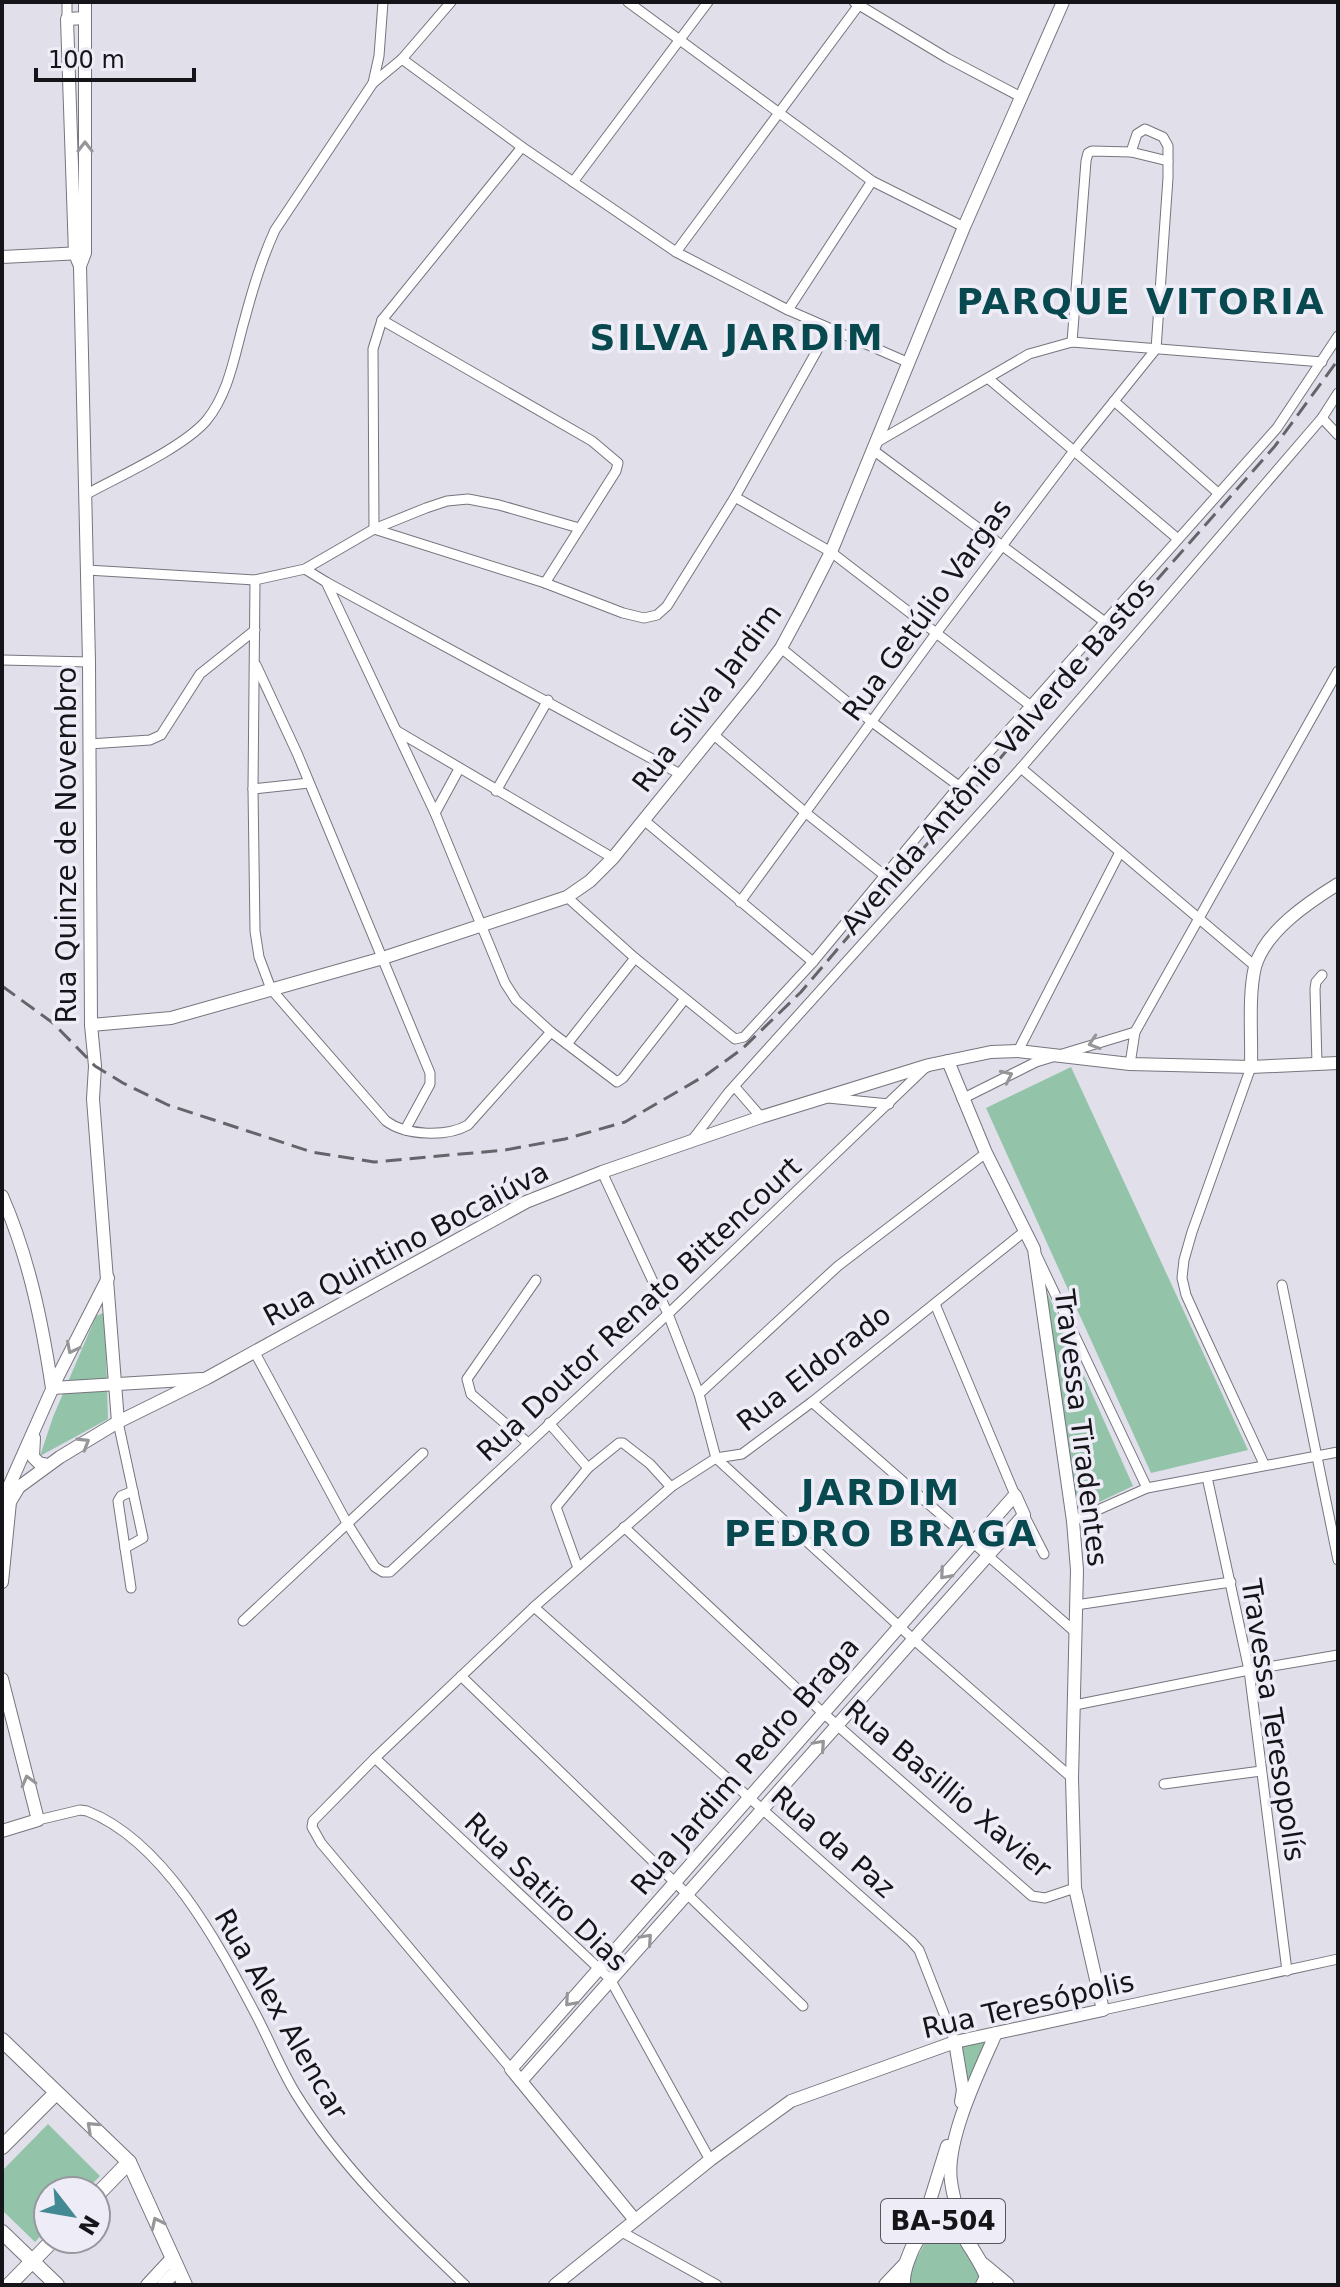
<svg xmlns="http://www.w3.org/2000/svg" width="1340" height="2287" font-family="'DejaVu Sans',sans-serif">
<rect width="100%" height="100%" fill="#e1e0ea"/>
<g fill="#93c3a9">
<polygon points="1071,1067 1248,1450 1151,1473 986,1108"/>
<polygon points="1046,1290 1133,1486 1076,1513"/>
<polygon points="103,1313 105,1315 108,1419 40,1456 53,1417 96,1316"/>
<polygon points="990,2038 967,2089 958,2044"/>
<polygon points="48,2124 100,2176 85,2191 48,2191 48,2228 35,2242 2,2210 2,2171"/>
<polygon points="950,2226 983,2277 978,2285 908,2285 906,2277 934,2227"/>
</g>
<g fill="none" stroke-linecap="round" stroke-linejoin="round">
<defs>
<g id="street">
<polyline points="67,2 67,19"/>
<polyline points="628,2 872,181 964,227"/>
<polyline points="854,2 947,58 1021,97"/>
<polyline points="402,59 522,147 676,252 788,310 907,362"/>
<polyline points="373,83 402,59 451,2"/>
<polyline points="1131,152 1168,161"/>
<polyline points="573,182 708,2"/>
<polyline points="676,252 861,2"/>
<polyline points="788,310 872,181"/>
<polyline points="382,320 592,441 618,463 616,471 545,583"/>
<polyline points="989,379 1178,539"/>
<polyline points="1114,401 1218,493"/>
<polyline points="1322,418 1338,435"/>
<polyline points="877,442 1029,354 1072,342 1322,362"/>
<polyline points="873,450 1105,622"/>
<path d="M85,495C119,476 181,449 206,421C230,392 235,352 245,318C253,288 262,258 275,230L373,83L379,56L383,2"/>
<polyline points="735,497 831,552 1031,706"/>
<polyline points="374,529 545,583 623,613 644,618 657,615 667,606 735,497 829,329"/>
<polyline points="374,529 373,349 382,320 522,147"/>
<polyline points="305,569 326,582 435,813 505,983 516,1000 551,1032 617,1082 623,1078 684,1000"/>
<polyline points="87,570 255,580 305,569 374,529 426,508 447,501 468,499 499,505 579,528"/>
<path d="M255,580L253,789L255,931L259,957L271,989L386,1121C406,1136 447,1137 468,1125L551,1032"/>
<polyline points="326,582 682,775"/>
<polyline points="781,648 872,722 959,786"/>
<polyline points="2,660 89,662"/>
<polyline points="256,665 297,753 430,1073 430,1084 405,1130"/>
<polyline points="397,731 613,858"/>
<polyline points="714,735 806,813 884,875"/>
<polyline points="89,744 150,740 161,735 200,674 255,630"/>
<polyline points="1021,768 1255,966"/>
<polyline points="253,789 309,783"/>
<polyline points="496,791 548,700"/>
<polyline points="435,813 459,769"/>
<polyline points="645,821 813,962"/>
<polyline points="567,897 635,958 735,1039 744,1037 813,962 959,786 1277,428 1338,336"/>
<polyline points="740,902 937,632 1073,452 1156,349 1168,178 1168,146 1163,137 1145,129 1137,134 1131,152 1092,151 1088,153 1086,161 1072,342"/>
<polyline points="567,1044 635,958"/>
<polyline points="1018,1051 1120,852"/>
<polyline points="1130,1064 1135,1032 1338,671"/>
<polyline points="1317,1064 1315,989 1316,982 1322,975"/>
<polyline points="1251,1067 1192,1232 1184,1260 1182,1278 1186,1295 1200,1326 1264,1464"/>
<polyline points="735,1087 761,1117"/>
<polyline points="828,1098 889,1104"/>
<polyline points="962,1099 1036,1062 1135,1032"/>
<polyline points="693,1139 728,1093 1021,768 1322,418 1338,393"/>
<polyline points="602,1172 668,1314 699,1394 716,1458 912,1638 1072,1778"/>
<polyline points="1037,1256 1147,1488"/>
<polyline points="1282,1285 1338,1560"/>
<polyline points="935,1304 1015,1495"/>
<polyline points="254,1351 347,1523 375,1567 383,1572 390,1572 668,1314 926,1067"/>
<polyline points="699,1394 838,1266 986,1153"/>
<polyline points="812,1402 1074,1631"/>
<polyline points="118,1422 143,1538 125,1548"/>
<polyline points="549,1423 588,1468"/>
<polyline points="528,1443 471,1394 467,1379 536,1280"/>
<polyline points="1207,1477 1249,1670 1287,1971"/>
<polyline points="1024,1515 1044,1554"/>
<polyline points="1073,1521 1147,1488 1338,1452"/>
<polyline points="624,1527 822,1712 1032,1896 1045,1898 1075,1888"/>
<polyline points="578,1568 556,1507 588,1468 619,1443 623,1443 650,1464 671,1487"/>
<polyline points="131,1588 118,1501 121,1496 133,1491"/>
<polyline points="1076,1605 1231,1582"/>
<polyline points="534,1607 911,1941 919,1950 955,2042"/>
<polyline points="243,1621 423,1453"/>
<polyline points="461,1676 803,2006"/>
<polyline points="1075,1705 1249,1670 1338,1655"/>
<polyline points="375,1758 610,1979 710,2160"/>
<polyline points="1164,1784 1261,1771"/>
<path d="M38,1820L80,1810L87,1811C164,1841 218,1943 255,2013C269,2039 280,2068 296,2094C342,2168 402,2225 465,2285"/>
<polyline points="1103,2010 1338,1959"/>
<polyline points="511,2069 321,1843 312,1827 313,1821 375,1758 534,1607 671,1487 716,1458 742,1454 812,1402 1025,1231"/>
<polyline points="622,2232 717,2285"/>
</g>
<g id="secondary">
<polyline points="85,2 85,253 80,266 89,662 91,1025 95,1066 93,1099 118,1422"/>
<polyline points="2,257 82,253"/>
<polyline points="80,266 75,254 67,19 85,18"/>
<polyline points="91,1025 171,1018 383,958 567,897 590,881 613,858 754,684 781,648 802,609 831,552 964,227 1063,2"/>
<path d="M1251,1067C1252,1037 1248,996 1255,967C1265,931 1309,902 1338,884"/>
<path d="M2,1196C29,1258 42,1322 52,1388L201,1379"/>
<polyline points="34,1438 33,1457 39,1463 48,1465"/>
<polyline points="2,1502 58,1376 108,1278"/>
<polyline points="2,1582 10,1502 19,1487 60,1457 118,1422 207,1378 526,1202 602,1172 761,1117 929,1065 991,1052 1018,1051 1130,1064 1251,1067 1338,1063"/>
<polyline points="2,1679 38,1820 2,1831"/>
<polyline points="955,2042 963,2090 961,2102"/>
<polyline points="521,2081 1024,1515 1015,1495 511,2069 635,2220"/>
<polyline points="920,2233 947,2146"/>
<path d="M964,2235C960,2217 953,2199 951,2181C945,2140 980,2070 996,2033"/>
<polyline points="147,2285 173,2257"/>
<polyline points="163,2285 178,2269"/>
<polyline points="555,2285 710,2160 791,2101 955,2042 1103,2010 1075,1888 1072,1778 1077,1570 1073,1521 1034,1249 986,1153 948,1061"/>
</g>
<g id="primary">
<polyline points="2,2040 129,2162 185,2285"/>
<polyline points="2,2147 56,2093"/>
<polyline points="96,2196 129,2162"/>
<polyline points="2,2232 57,2285"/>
<polyline points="983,2265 1007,2285"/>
<polyline points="9,2285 54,2239"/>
<polyline points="886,2285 905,2265"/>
<path d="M903,2285C902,2273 907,2261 912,2249C919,2235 934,2211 954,2224C963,2230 966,2241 972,2249C978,2259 983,2266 987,2277L983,2285"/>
</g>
</defs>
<use href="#street" stroke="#75757e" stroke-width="11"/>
<use href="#secondary" stroke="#75757e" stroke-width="14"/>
<use href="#primary" stroke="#75757e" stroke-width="16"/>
<use href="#street" stroke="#fff" stroke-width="9"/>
<use href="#secondary" stroke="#fff" stroke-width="12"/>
<use href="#primary" stroke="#fff" stroke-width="14"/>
<polyline stroke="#65646b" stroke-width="3" stroke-dasharray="16 8" stroke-linecap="butt" points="2,986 53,1023 95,1066 123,1083 168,1105 312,1152 374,1162 505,1150 565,1139 625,1122 706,1075 742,1049 801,992 1020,735 1275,446 1338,360"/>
</g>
<defs><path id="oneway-chevron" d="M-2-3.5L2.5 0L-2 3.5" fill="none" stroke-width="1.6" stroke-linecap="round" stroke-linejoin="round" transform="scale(2)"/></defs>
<g stroke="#969698">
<use href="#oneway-chevron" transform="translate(85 147) rotate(-90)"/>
<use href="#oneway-chevron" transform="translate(1094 1043) rotate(162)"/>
<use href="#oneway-chevron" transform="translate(1007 1076) rotate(-25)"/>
<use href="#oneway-chevron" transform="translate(72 1348) rotate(117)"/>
<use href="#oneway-chevron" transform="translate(84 1443) rotate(-31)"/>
<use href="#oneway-chevron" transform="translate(945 1574) rotate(131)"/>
<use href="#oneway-chevron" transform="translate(820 1745) rotate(-48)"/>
<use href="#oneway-chevron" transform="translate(28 1781) rotate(-105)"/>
<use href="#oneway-chevron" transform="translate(647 1939) rotate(-48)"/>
<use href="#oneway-chevron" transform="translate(570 2001) rotate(131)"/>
<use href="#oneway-chevron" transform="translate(92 2127) rotate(-137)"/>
<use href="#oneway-chevron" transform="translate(157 2223) rotate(-115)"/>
</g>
<g text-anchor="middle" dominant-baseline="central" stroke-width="7" stroke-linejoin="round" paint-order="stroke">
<rect fill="#eeedf7" stroke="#56565c" stroke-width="2" x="881" y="2199" width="124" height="44" rx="6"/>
<g font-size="26" font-weight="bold" fill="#151519">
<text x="943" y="2221">BA-504</text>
</g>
<g font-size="28" fill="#151519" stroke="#eeedf7">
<text transform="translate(927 610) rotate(-54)">Rua Getúlio Vargas</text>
<text transform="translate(707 698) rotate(-53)">Rua Silva Jardim</text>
<text transform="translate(998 756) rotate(-49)">Avenida Antônio Valverde Bastos</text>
<text transform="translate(66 845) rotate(-90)">Rua Quinze de Novembro</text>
<text transform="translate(406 1244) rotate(-28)">Rua Quintino Bocaiúva</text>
<text transform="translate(639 1309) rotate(-43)">Rua Doutor Renato Bittencourt</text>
<text transform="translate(814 1368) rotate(-38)">Rua Eldorado</text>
<text transform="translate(1081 1428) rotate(83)">Travessa Tiradentes</text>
<text transform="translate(1273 1720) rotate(81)">Travessa Teresopolís</text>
<text transform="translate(745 1766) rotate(-49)">Rua Jardim Pedro Braga</text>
<text transform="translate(948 1789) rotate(40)">Rua Basillio Xavier</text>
<text transform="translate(833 1842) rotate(41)">Rua da Paz</text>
<text transform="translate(546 1892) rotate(44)">Rua Satiro Dias</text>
<text transform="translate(1028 2005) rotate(-13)">Rua Teresópolis</text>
<text transform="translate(281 2014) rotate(60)">Rua Alex Alencar</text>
</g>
<g font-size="36" font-weight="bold" letter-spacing="2" fill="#08484f" stroke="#eeedf7">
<text x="1141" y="301">PARQUE VITORIA</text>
<text x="737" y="337">SILVA JARDIM</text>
<text x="881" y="1492">JARDIM<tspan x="881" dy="41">PEDRO BRAGA</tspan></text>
</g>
</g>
<rect width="1340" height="2287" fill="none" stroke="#151519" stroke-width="8"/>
<g transform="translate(72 2215) rotate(121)"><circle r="38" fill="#eeedf7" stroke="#97979e" stroke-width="2"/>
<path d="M0-6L14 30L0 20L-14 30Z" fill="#438993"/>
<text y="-12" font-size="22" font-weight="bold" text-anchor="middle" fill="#151519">N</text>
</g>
<path d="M36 68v12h158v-12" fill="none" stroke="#151519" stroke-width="4"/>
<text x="48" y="68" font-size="24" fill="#151519" stroke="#eeedf7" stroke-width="6" paint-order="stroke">100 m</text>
</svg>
